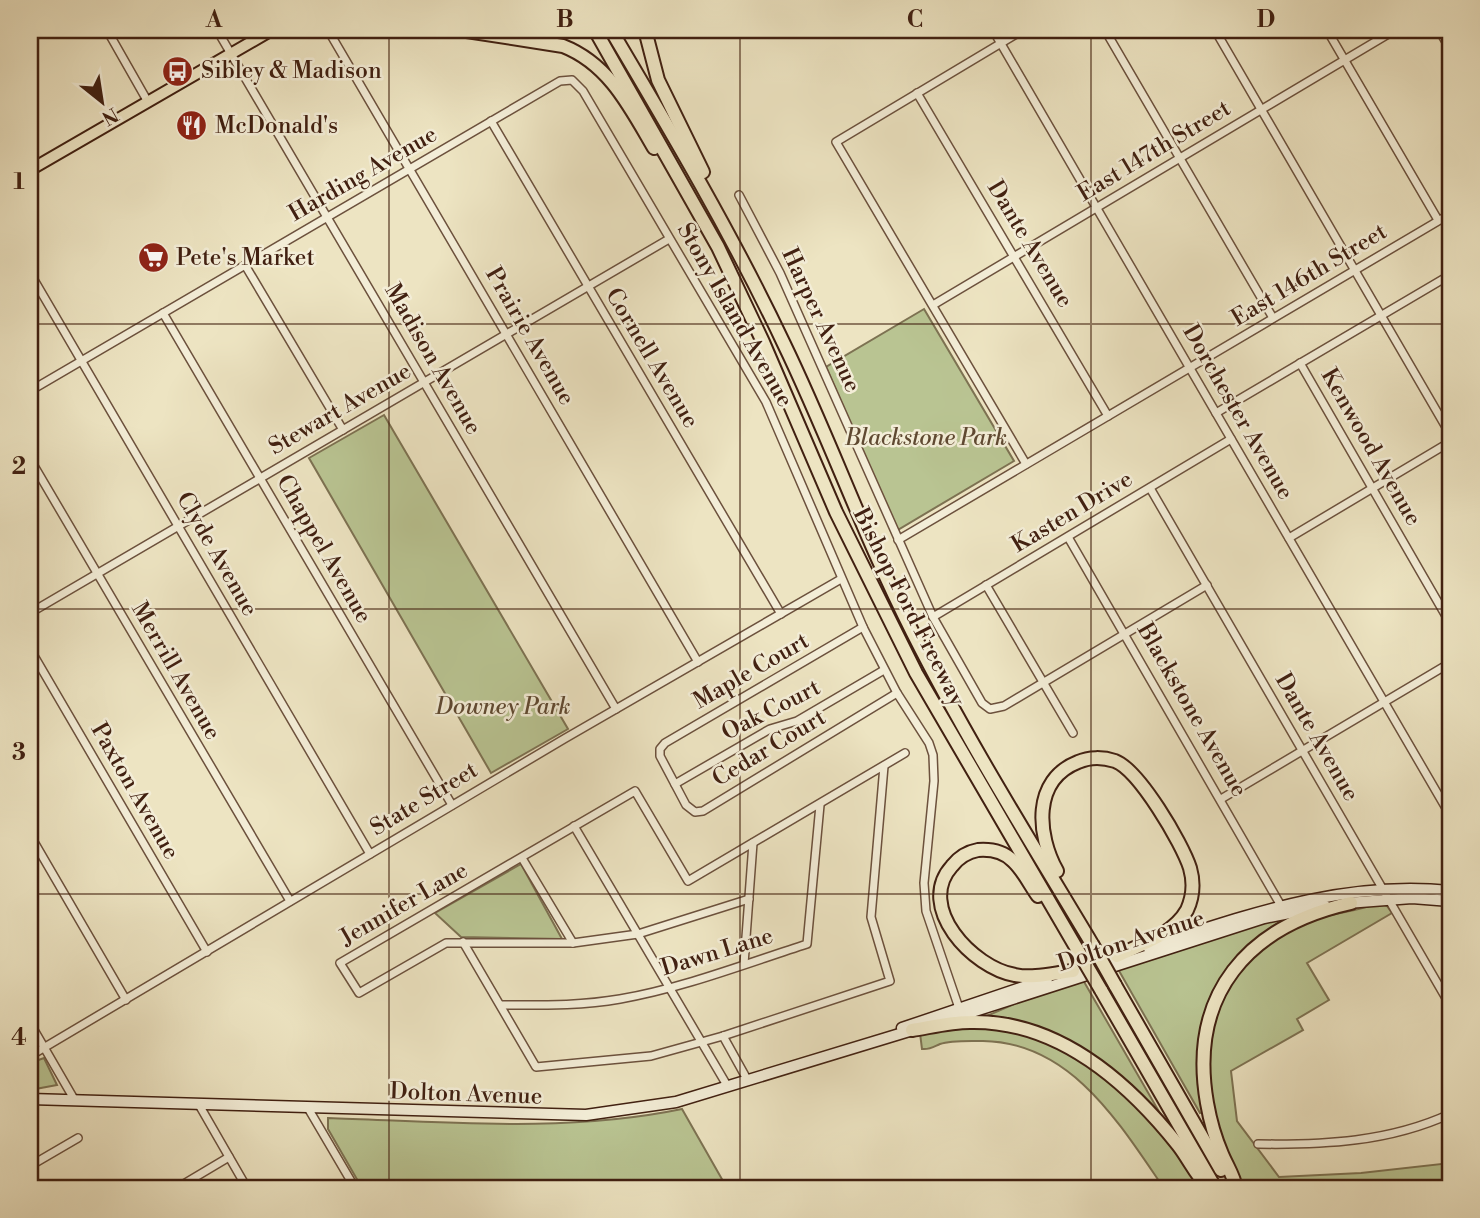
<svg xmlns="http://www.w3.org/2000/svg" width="1480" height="1218" font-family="'Libre Bodoni',serif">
<rect width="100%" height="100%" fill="#ede4c2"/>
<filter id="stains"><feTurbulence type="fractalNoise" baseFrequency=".00286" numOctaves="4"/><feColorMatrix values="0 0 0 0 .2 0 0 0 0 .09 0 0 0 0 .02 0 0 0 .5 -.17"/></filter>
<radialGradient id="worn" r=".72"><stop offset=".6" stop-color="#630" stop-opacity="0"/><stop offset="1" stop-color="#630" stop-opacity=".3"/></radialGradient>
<g fill="#b9c492" stroke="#7d7252" stroke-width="2">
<polygon points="924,309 1014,461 896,531 826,367"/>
<polygon points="384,415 568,729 491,773 309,458"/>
<polygon points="521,864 562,939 461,937 435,913"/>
<path d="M1379,903L1387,906L1392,913L1307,963L1329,1000L1297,1019L1303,1030L1231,1071L1237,1121L1279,1177L1361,1173L1450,1163V1188H1244C1197,1105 1189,993 1278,935C1308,915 1346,915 1379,903Z"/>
<polygon points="1296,917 1259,937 1239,956 1207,1014 1204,1112 1200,1113 1118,969 1265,922"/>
<path d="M1083,980L1161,1115C1146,1112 1116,1074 1102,1062C1066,1033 1026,1024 982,1018L1033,996Z"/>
<path d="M966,1027C987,1028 1009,1028 1029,1035C1106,1059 1157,1127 1203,1188H983L1159,1181C1116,1118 1068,1042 983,1041C971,1041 951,1040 940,1044C935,1046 930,1050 922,1049L920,1033Z"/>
<polygon points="44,1058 57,1085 30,1090 30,1063"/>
<path d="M682,1109L727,1188H362L328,1129V1118C446,1122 566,1133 682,1109Z"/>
</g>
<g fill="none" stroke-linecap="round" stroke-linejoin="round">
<defs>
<g id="street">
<polyline points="107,30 148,102"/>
<polyline points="217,30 616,709"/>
<polyline points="328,30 698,662"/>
<polyline points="993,30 1450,815"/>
<polyline points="1023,30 836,142 1026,464"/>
<polyline points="1105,30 1273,318"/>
<polyline points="1215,30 1450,434"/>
<polyline points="1327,30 1438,220"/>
<polyline points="1439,30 1450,49"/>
<polyline points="917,93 1108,416"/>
<polyline points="491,121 781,614"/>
<polyline points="739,195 780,273 933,617 982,703 990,709 1004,706 1207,585"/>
<polyline points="245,265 343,430"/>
<polyline points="30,273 370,854"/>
<polyline points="933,305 1395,30"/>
<polyline points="163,313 452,805"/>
<polyline points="1300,363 1450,623"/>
<polyline points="30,391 560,81 572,80 583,91 766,402 863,627 897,693 929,743 933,755 934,781 924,883 926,911 960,1011"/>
<polyline points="1216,413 1450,275"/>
<polyline points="30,459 290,901"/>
<polyline points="1150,488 1450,1005"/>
<polyline points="1068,537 1280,904"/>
<polyline points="1289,538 1450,442"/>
<polyline points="898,540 1450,214"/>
<polyline points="986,585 1073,733"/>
<polyline points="30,613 669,239"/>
<polyline points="933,617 1231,439"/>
<polyline points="863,627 665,743 660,749 660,756 686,805 695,812 703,811 897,693"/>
<polyline points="30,649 207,952"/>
<polyline points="675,784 770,729 797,721 884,670"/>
<polyline points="1221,799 1450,663"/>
<polyline points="574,826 728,1087"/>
<polyline points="30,835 126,1000"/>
<polyline points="522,858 573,943"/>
<polyline points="749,899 638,934 573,943 446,943 359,993 340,963 635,791 688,881 905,753"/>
<polyline points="463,942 536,1067 651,1056 723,1036 890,981 871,917 884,766"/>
<polyline points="744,964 753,843"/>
<path d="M501,1005C540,1005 580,1006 620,999C683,988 745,964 807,944L820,805"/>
<polyline points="30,1023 74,1099"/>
<polyline points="723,1036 748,1081"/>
<polyline points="30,1056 564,739 841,579"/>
<polyline points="198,1103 247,1188"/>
<polyline points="308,1108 355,1188"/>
<path d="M1258,1144C1324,1145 1389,1142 1450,1114"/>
<polyline points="30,1166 78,1138"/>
<polyline points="177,1188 229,1157"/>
</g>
<g id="secondary">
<polyline points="1347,903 1412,898 1450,901"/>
<path d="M1148,947C1248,915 1343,880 1450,891"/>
<polyline points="1068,972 1123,954"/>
<polyline points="947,1020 1264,918 1325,906"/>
<polyline points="902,1028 1047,979"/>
<polyline points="30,1099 586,1115 676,1102 916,1029"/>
</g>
<polyline id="primary" points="30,170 272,30"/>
<g id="highway">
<path d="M460,30L563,46C609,64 630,107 654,148"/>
<polyline points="595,30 718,247 763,342 836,512 916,673 1077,949"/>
<path d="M611,30C672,133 733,236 784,344C830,439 865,539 913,633C967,740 1031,842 1092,944"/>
<polyline points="645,30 658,80 703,172"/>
<path d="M1057,871C1037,835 1032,780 1078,762C1089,757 1103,757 1115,761C1139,770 1182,843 1190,868C1194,882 1193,897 1187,910C1173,935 1141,944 1117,956"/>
<path d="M1038,896C1030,885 1023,870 1013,861C1004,852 991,849 978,850C967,852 959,857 952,866C915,907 973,968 1015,975C1034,979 1054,973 1073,971"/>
<polyline points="1115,985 1221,1170"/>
<polyline points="1101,990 1213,1184"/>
<path d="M912,1030C931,1027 951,1022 970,1022C1057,1020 1127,1081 1178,1145C1189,1159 1196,1176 1209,1188"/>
<path d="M1236,1188C1234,1176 1227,1166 1222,1154C1215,1138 1210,1120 1207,1103C1188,994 1248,926 1351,903"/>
</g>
</defs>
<use href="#street" stroke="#6c513d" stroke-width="10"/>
<use href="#secondary" stroke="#412011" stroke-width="13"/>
<use href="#primary" stroke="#412011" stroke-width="14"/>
<use href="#highway" stroke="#412011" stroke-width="16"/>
<use href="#street" stroke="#f3edd7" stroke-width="7"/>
<use href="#secondary" stroke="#f3edd7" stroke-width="10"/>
<use href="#primary" stroke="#ede4c2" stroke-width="10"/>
<use href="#highway" stroke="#ede4c2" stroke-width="12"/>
<defs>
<g id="highway-bridge">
<polyline points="1092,944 1115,985"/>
<polyline points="1077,949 1101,990"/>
</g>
</defs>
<use href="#highway-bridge" stroke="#412011" stroke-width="16" stroke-linecap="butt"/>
<use href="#highway-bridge" stroke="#ede4c2" stroke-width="12"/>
</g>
<path fill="none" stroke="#412011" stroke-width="2" stroke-opacity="0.55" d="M389,30V1188M740,30V1188M1091,30V1188M30,324H1450M30,609H1450M30,894H1450"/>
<defs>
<symbol id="bus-disc" viewBox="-11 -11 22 22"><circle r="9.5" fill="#8f2418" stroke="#f3edd7"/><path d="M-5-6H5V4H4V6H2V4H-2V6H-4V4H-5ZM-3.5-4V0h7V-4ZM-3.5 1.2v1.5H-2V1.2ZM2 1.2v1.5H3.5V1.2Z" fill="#fff"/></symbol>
<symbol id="restaurant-disc" viewBox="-11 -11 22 22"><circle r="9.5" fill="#8f2418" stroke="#f3edd7"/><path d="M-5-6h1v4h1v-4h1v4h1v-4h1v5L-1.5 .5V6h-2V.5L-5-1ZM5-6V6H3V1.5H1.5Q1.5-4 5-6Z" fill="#fff"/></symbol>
<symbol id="supermarket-disc" viewBox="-11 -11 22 22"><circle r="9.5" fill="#8f2418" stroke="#f3edd7"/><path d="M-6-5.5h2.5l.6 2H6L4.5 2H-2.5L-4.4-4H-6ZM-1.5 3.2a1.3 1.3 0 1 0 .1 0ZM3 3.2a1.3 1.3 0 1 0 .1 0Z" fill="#fff"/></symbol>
</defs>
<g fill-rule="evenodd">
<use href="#bus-disc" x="160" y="54" width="35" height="35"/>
<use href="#restaurant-disc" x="174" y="108" width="35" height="35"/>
<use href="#supermarket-disc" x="136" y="240" width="35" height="35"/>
</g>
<g text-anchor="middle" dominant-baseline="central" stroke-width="5" stroke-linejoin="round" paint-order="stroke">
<g font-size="23" fill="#412011" stroke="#f3edd7" text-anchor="start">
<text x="201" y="71">Sibley &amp; Madison</text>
<text x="215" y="126">McDonald's</text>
<text x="176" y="258">Pete's Market</text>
</g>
<g font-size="23" fill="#412011" stroke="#f3edd7">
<text transform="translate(1154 151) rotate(-31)">East 147th Street</text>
<text transform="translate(363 174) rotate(-30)">Harding Avenue</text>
<text transform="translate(1030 244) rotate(59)">Dante Avenue</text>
<text transform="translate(1309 275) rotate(-31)">East 146th Street</text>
<text transform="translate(735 315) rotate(60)">Stony Island Avenue</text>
<text transform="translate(821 320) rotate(65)">Harper Avenue</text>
<text transform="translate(530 336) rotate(60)">Prairie Avenue</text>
<text transform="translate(652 358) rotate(59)">Cornell Avenue</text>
<text transform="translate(433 359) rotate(60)">Madison Avenue</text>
<text transform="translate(340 409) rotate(-30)">Stewart Avenue</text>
<text transform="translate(1238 412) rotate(60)">Dorchester Avenue</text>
<text transform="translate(1371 447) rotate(60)">Kenwood Avenue</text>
<text transform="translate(1072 512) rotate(-31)">Kasten Drive</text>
<text transform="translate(324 549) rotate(60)">Chappel Avenue</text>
<text transform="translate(217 554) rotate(60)">Clyde Avenue</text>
<text transform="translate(909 607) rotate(63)">Bishop Ford Freeway</text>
<text transform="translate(176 671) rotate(60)">Merrill Avenue</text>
<text transform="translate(751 671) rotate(-30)">Maple Court</text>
<text transform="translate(771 710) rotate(-27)">Oak Court</text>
<text transform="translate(1192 710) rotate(60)">Blackstone Avenue</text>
<text transform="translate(1317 737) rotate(60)">Dante Avenue</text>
<text transform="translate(769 748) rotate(-31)">Cedar Court</text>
<text transform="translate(135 791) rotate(60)">Paxton Avenue</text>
<text transform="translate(424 799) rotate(-31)">State Street</text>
<text transform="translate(404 904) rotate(-30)">Jennifer Lane</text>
<text transform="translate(1131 941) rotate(-18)">Dolton Avenue</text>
<text transform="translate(717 952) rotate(-17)">Dawn Lane</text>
<text transform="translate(466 1094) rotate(2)">Dolton Avenue</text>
</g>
<g font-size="23" font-style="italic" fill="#5f4931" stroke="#f3edd7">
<text x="926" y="438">Blackstone Park</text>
<text x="503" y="707">Downey Park</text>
</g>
</g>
<rect width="1480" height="1218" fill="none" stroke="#ede4c2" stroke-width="77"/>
<g transform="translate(102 102) rotate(150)" stroke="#f3edd7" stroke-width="5" paint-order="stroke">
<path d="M0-5L12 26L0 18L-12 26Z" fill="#412011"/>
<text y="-10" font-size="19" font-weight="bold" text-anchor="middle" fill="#412011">N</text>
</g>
<rect x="38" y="38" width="1404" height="1142" fill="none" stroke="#412011" stroke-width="2.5"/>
<g font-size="23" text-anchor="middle" font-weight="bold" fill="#412011">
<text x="214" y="27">A</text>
<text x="565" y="27">B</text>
<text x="915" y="27">C</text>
<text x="1266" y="27">D</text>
<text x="19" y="189">1</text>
<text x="19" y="474">2</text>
<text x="19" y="760">3</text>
<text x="19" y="1045">4</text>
</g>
<rect width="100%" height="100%" filter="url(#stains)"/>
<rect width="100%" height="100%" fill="url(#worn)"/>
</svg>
